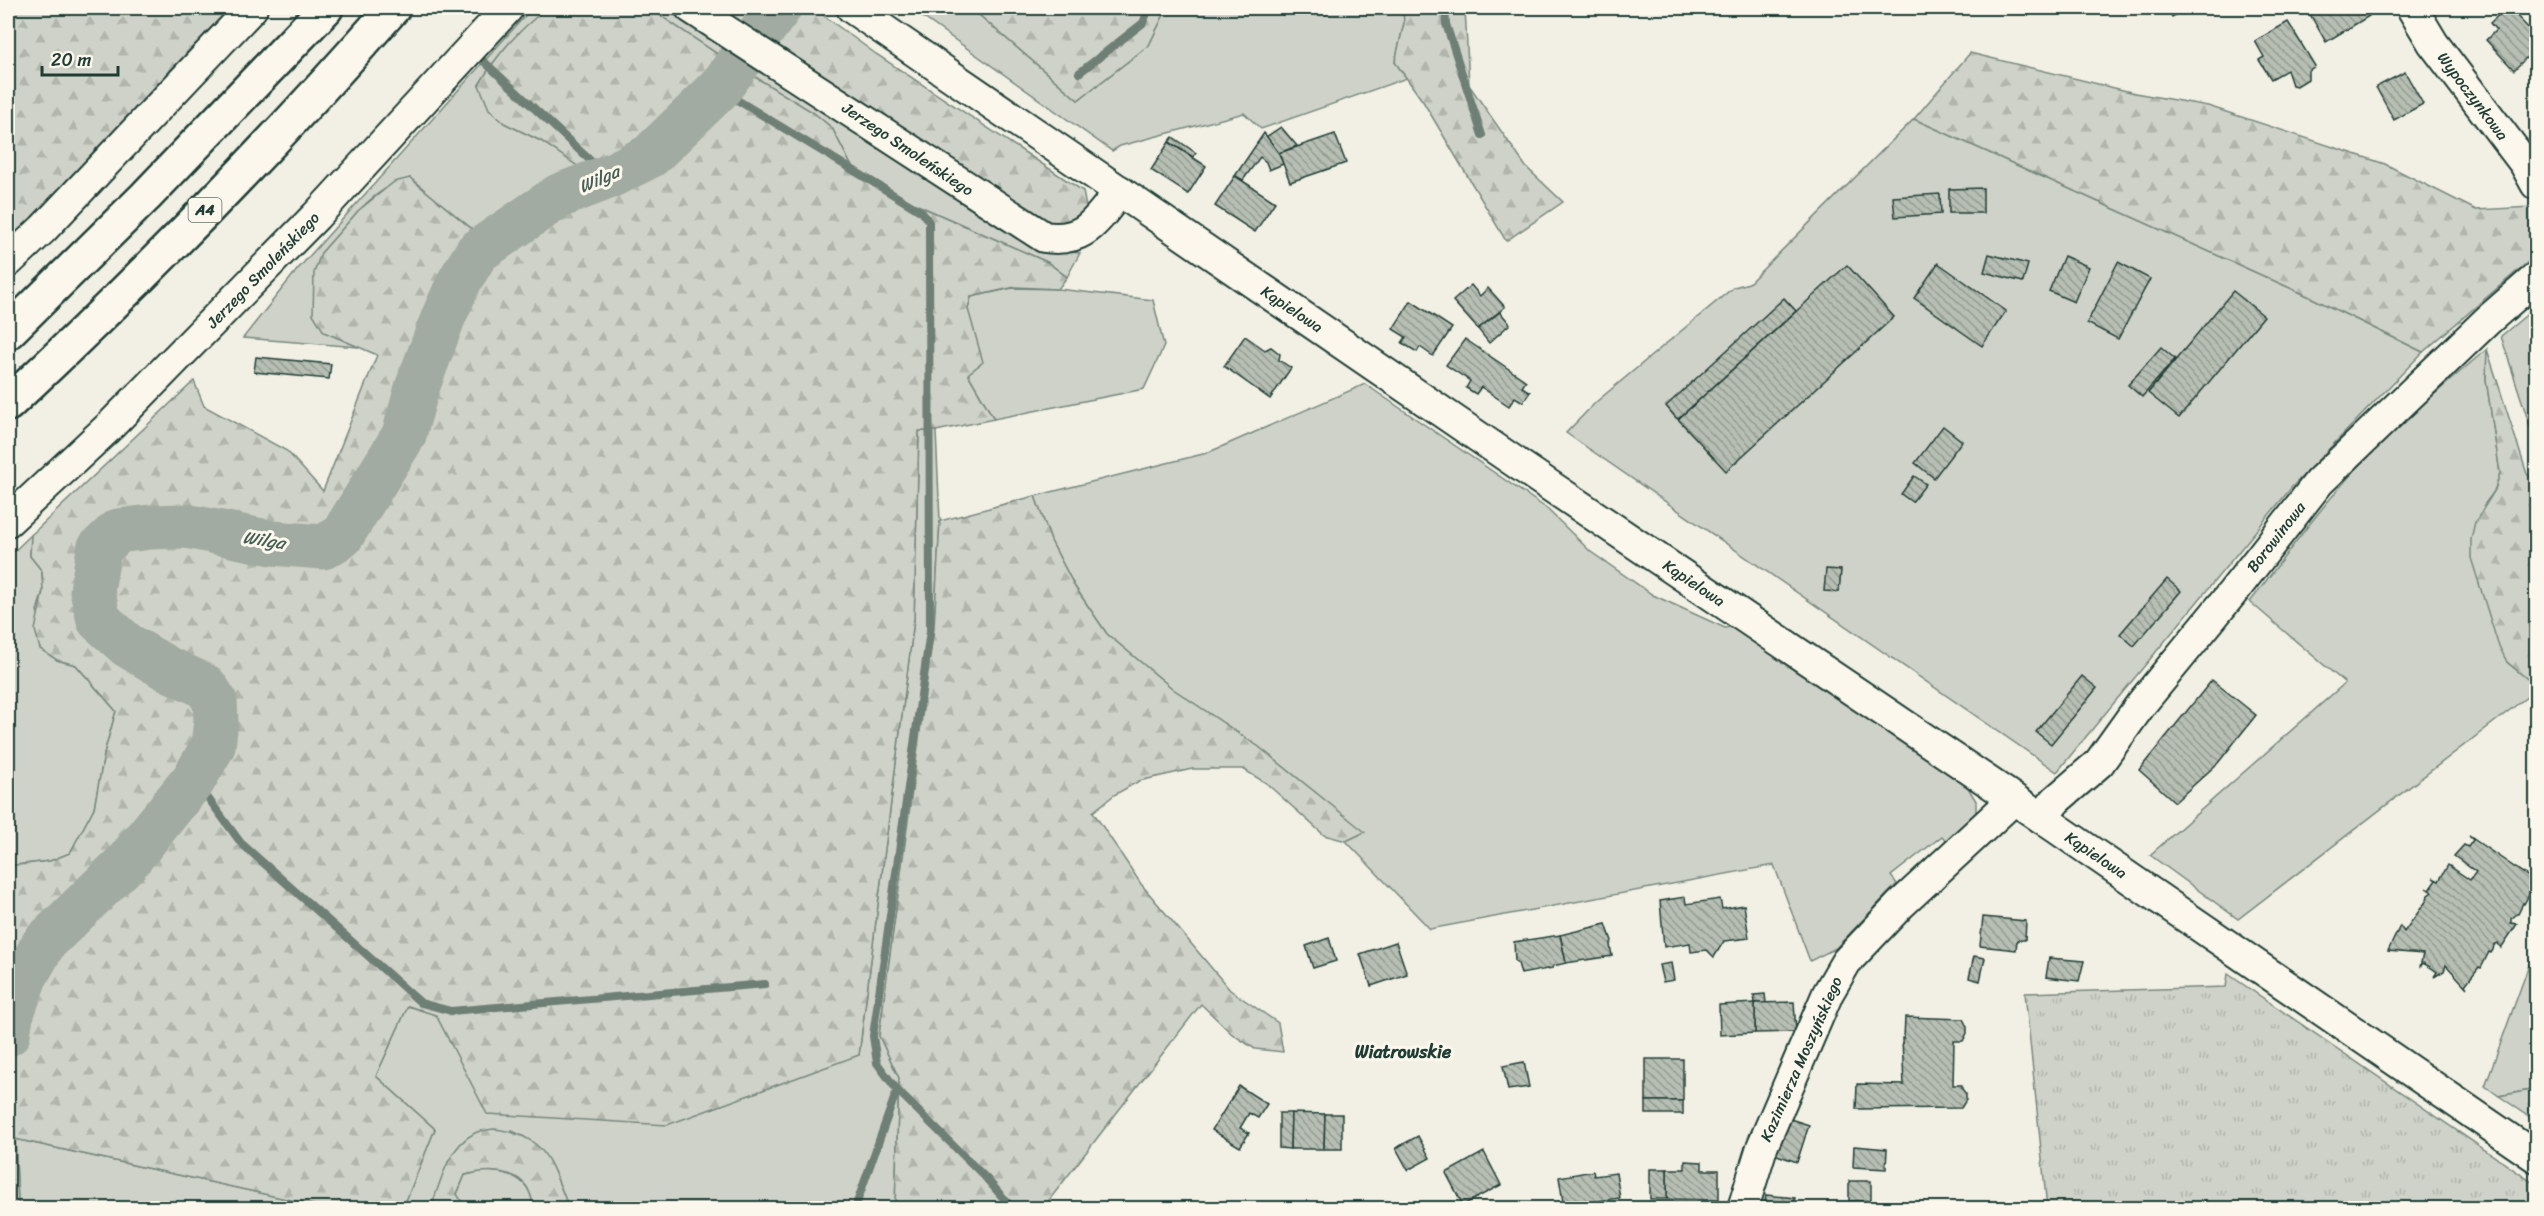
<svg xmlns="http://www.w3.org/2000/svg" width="2544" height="1216" font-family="Sriracha,sans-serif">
<defs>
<pattern id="forest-firs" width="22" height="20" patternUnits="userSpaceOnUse" patternTransform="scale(1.5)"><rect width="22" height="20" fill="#cfd2c8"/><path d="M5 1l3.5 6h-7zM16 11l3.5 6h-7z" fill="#b1b5ac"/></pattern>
<pattern id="park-tufts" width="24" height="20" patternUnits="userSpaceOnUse" patternTransform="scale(1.5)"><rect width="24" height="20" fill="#cfd2c8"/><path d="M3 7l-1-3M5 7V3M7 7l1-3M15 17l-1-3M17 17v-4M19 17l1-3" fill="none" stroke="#b1b5ac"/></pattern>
<pattern id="building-back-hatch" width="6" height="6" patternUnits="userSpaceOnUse" patternTransform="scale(1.5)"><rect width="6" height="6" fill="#b7beb3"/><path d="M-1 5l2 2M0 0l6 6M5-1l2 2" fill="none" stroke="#949c92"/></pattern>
</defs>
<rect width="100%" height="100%" fill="#f2f0e5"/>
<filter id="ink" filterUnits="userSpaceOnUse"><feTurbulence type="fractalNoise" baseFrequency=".0167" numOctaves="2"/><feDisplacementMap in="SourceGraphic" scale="12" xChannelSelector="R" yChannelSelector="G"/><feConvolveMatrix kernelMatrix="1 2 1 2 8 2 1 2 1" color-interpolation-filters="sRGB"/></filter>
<g filter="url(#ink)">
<g fill="#cfd2c8" stroke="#77887e" stroke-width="1.5">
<path d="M532,8H547C517,33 499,51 479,85L504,123L541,141L590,174L477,233L410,178C371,188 347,225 321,253L324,332L359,347L243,338L297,270Z"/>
<polygon points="649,8 663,8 807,97 1034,249 1080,253 1067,277 1047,262 906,200 851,165 832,128 814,113 719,55"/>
<polygon points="717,8 766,8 750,29"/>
<polygon points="910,8 971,8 1078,100 1149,45 1167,8 1403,8 1404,23 1395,62 1407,78 1261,129 1244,113 1120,146 1112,151"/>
<polygon points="1914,119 2308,296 2423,352 2292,487 2057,772 1566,433 1596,402 1734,287 1749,283"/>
<polygon points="1013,288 1058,289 1153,300 1164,346 1144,389 994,419 968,374 968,309 971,297"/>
<polygon points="2536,307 2536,445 2501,336"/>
<path d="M2487,349L2486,379L2500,473L2495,490L2484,505L2507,662L2536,686V690L2238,919L2150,855L2345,683L2250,602C2285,556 2319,509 2359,466C2399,424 2443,386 2487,349Z"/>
<polygon points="1365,384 1546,508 1591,552 1653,595 1725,628 1735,626 1967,786 1976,801 1976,816 1947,842 1942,836 1891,876 1897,884 1836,948 1810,961 1774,865 1430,929 1346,841 1364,832 1259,747 1173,689 1107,634 1075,587 1051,541 1035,496 1207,453"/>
<path d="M919,431H936L940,521L934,628L879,1036L899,1078L895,1208H569C554,1173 550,1146 512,1131L449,1160L431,1208H403L435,1129L376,1076L408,1006L436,1015L488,1114L859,1055L914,620Z"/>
<polygon points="31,535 30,556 42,571 43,591 37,611 57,660 76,665 116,711 105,750 94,808 70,853 50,861 8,866 8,557"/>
<polygon points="2536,946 2536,1089 2499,1096 2485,1086"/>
<polygon points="15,1139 327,1208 23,1208 18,1202"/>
<path d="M485,1171C510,1172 532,1179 533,1208H465L457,1194L465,1175Z"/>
</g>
<g fill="url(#forest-firs)" stroke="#77887e" stroke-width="1.5">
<polygon points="8,8 237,8 17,233 8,231"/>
<path d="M547,8H649L719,55L814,113L832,128L851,165L906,200L1047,262L1067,277L1058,289L1015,287L971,297L968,309L983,362L968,374L994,419L936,431H919L914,620L859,1055L667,1125L487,1114L436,1015L408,1006L376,1076L435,1129L403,1208H327L15,1139L18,1202L23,1208H8V866L50,861L70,853L94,808L105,750L116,711L76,665L57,660L40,649L35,630L43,591L42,571L30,556L31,535L194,381L204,406L287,451L323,491L377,355L324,332L313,314L314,273L321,253L359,210L394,182L410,178L477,233L589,174L541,141L504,123L489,109L479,85C498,53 518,31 547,8Z"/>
<polygon points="766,8 813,8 876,54 1083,191 1087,213 1074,223 1047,225 750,29"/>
<polygon points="971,8 1167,8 1149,45 1078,100"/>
<polygon points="1403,8 1465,8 1469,85 1526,167 1563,202 1506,241 1424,103 1395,62 1404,23"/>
<polygon points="1970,53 2135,93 2208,106 2385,164 2476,210 2532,207 2536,214 2536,255 2423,352 2308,296 1914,119"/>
<polygon points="2487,349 2527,474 2536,481 2536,686 2507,662 2498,644 2471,558 2471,539 2475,522 2495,490 2500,473 2486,379"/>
<polygon points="1035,496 1051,541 1075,587 1107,634 1173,689 1259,747 1365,832 1346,841 1324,835 1266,783 1243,769 1192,769 1139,781 1114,795 1093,812 1141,884 1230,990 1278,1023 1283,1052 1255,1049 1232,1034 1201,1004 1043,1208 895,1208 899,1078 879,1036 934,628 940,521"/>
<polygon points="2536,1089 2536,1121 2499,1096"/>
<path d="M494,1129C548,1135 550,1164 569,1208H533C531,1169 494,1168 465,1175L457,1194L465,1208H431C440,1183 448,1146 475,1133C480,1130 488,1130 494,1129Z"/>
</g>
<polygon fill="url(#park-tufts)" stroke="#77887e" stroke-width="1.5" points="2228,974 2536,1185 2536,1208 2047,1208 2025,993 2226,987"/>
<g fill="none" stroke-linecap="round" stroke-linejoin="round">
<g stroke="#6e7f75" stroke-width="8">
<polyline points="1445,8 1446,24 1482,135"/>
<polyline points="475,53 608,177"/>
<polyline points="1079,73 1143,23 1149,8"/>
<polyline points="719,89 922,212 929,222 930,631 873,1036 877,1063 897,1090 985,1177 1012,1208"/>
<polyline points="194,779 241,843 421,1003 451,1011 765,984"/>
<polyline points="855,1208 897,1090"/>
</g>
<polyline stroke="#a2aba1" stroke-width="45" points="8,1034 11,1016 25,977 44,943 127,862 194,779 213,746 216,721 215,701 205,686 166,668 127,645 99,620 92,591 99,549 118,531 150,527 186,526 272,543 323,547 341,537 404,435 417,388 443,318 459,282 477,252 559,196 608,177 650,156 719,89 779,8"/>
</g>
<g fill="url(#building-back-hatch)" stroke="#1f3d34" stroke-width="1.5">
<polygon points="2166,8 2187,8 2172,17"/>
<polygon points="2309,8 2364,8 2369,16 2326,42 2307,9"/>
<polygon points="2506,8 2509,8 2536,36 2536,48 2514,70 2486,40 2496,30 2490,23"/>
<polygon points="2288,22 2315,66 2308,71 2308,79 2297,86 2292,85 2287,70 2271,79 2259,60 2264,57 2255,41"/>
<polygon points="2405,72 2423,104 2394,120 2376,87"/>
<polygon points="1281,127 1297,146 1279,153 1266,137"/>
<polygon points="1264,133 1279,153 1283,164 1269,170 1266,162 1260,157 1243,180 1235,176"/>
<polygon points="1335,134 1346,163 1290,182 1279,153"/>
<polygon points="1173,137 1196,153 1193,157 1169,142"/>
<polygon points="1169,142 1206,166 1188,194 1151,170"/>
<polygon points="1235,176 1275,202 1255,232 1215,206"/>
<polygon points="1983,188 1983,213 1949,213 1949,189"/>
<polygon points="1940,194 1941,214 1895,217 1893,197"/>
<polygon points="1989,254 2028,264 2023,282 1984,272"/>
<polygon points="2064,256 2089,267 2074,302 2049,291"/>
<polygon points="2118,262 2150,279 2118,339 2087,323"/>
<polygon points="1938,263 2006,311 1982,346 1914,298"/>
<polygon points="1847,265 1894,317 1726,471 1678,419"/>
<polygon points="1471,285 1480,296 1488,288 1505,307 1478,329 1453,301"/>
<polygon points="2233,291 2264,316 2179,418 2148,393"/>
<polygon points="1784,298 1796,311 1678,419 1676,418 1666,406"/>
<polygon points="1411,301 1452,328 1433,356 1420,347 1417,352 1402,343 1406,337 1393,329"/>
<polygon points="1500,312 1510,324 1489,343 1478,329"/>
<polygon points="1245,336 1265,350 1271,347 1280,354 1279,360 1291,368 1270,399 1224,366"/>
<polygon points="1465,339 1526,381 1522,387 1530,392 1523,402 1515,397 1509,406 1481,387 1476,394 1466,388 1470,381 1446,365"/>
<polygon points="2161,347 2175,359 2142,397 2128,385"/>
<polygon points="256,357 331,364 329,379 254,372"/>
<polygon points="1943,426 1962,441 1934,478 1915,463"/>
<polygon points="1914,476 1926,484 1912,502 1901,494"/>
<polygon points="1826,569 1841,570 1839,592 1824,591"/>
<polygon points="2167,579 2181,591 2134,646 2120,634"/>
<polygon points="2082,676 2097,688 2051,744 2036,732"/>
<polygon points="2212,680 2256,715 2218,763 2175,802 2139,770"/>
<polygon points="2469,836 2536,882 2524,904 2523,903 2518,913 2511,919 2511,923 2517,924 2501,948 2498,943 2494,945 2493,950 2491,953 2489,952 2481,968 2479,967 2465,985 2467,988 2446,965 2444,971 2434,977 2437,972 2430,967 2423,963 2420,967 2423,954 2388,951 2400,926 2404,932 2427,900 2428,895 2432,892 2426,888 2429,890 2436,880 2433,878 2439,881 2448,865 2470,880 2476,872 2454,856 2464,845 2468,847 2473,840"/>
<polygon points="1685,897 1686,904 1720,899 1722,909 1744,905 1749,938 1724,941 1714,957 1707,950 1691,952 1690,943 1664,947 1660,901"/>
<polygon points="1983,917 2026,921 2025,940 2017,940 2016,950 1980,946"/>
<polygon points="1606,924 1612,941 1610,945 1612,956 1566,963 1560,935"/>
<polygon points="1560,935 1566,963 1553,966 1553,968 1521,974 1518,963 1515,961 1514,942"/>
<polygon points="1329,938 1336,961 1313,968 1306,946"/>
<polygon points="1396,942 1407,974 1371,986 1360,954"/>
<polygon points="1974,956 1985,958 1980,981 1969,978"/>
<polygon points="2049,958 2084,961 2079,981 2046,977"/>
<polygon points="1671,963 1674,980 1663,982 1659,965"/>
<polygon points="1765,994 1766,1003 1755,1003 1754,995"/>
<polygon points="1794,1002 1796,1032 1755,1033 1755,1003"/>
<polygon points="1755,1003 1755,1033 1720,1035 1719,1005"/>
<polygon points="1905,1017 1963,1019 1967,1027 1967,1033 1963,1041 1954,1041 1953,1085 1962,1085 1962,1089 1966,1094 1966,1100 1961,1108 1856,1109 1857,1084 1904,1085 1902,1038 1904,1038"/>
<rect x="1646" y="1059" width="37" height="42"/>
<polygon points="1524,1062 1529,1087 1508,1090 1503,1066"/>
<polygon points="1239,1086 1267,1104 1258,1118 1249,1113 1240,1128 1249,1133 1240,1147 1212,1130"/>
<rect x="1646" y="1101" width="37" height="13"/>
<polygon points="1279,1113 1291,1113 1290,1149 1279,1148"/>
<polygon points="1291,1113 1325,1114 1324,1149 1290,1149"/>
<polygon points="1325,1114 1342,1114 1342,1149 1324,1149"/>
<polygon points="1787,1118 1809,1125 1797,1162 1774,1154"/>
<polygon points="1418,1136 1430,1158 1408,1170 1396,1148"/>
<polygon points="1854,1146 1887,1149 1886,1169 1853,1167"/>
<polygon points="1484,1152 1501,1185 1463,1205 1446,1173"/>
<polygon points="1685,1161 1702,1162 1702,1170 1719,1170 1719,1200 1667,1199 1667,1169 1685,1169"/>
<rect x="1650" y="1169" width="17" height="30"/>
<polygon points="1593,1171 1594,1176 1616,1173 1620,1198 1599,1201 1599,1205 1564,1208 1559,1177"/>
<rect x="1849" y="1181" width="22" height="20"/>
<polygon points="1766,1195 1795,1198 1793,1208 1764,1208"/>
</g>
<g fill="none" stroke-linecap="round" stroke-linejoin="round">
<defs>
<g id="minor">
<path d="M691,8L1044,237C1086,243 1096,220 1120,191"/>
<polyline points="852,8 1537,477 2042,818 2536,1157"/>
<polyline points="2412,8 2433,43 2525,164 2536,184"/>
<polyline points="8,262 43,229 252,8"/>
<polyline points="8,521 111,425 316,216 508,8"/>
<polyline points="2042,818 2056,800 2099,763 2142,703 2233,592 2319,482 2488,320 2536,278"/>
<polyline points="1743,1208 1762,1147 1828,993 1846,962 1901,904 2013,800"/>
</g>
<g id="highway">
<polyline points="8,332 146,196 326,8"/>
<path d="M8,404C142,279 272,146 393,8"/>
</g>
</defs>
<use href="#minor" stroke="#1f3d34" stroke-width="34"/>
<use href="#highway" stroke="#1f3d34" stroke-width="38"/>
<use href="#minor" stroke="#fbf7ec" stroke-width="30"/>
<use href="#highway" stroke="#fbf7ec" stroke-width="33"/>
</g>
</g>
<g text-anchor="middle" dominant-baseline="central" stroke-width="6" stroke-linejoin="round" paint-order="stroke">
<rect fill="#fbf7ec" stroke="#61756b" stroke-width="1.5" x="188.5" y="198" width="33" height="24" rx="4.5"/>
<g font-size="15" font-weight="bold" fill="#1f3d34">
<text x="205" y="210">A4</text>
</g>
<g font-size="16" fill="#1f3d34" stroke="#fbf7ec">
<text transform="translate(2473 96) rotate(53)">Wypoczynkowa</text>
<text transform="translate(908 149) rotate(34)">Jerzego Smoleńskiego</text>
<text transform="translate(263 270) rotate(-46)">Jerzego Smoleńskiego</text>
<text transform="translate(1292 309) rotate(34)">Kąpielowa</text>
<text transform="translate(2276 537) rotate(-52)">Borowinowa</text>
<text transform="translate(1694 583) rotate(34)">Kąpielowa</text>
<text transform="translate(2096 855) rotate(34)">Kąpielowa</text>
<text transform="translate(1801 1059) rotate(-66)">Kazimierza Moszyńskiego</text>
</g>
<g font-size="18" font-style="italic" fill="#465e55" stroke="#fbf7ec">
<text transform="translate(599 179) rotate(-24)">Wilga</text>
<text transform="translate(264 540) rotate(9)">Wilga</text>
</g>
<g font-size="18" font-weight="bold" fill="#1f3d34" stroke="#fbf7ec">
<text x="1403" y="1052">Wiatrowskie</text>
</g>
</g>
<rect width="2544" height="1216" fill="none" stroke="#fbf7ec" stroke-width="30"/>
<rect x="15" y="15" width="2514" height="1186" fill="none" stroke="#1f3d34" stroke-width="2" filter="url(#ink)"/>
<path d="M42 66v9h76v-9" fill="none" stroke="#1f3d34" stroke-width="3"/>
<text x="51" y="66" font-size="18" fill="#1f3d34" stroke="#fbf7ec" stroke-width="4.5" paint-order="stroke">20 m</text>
</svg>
